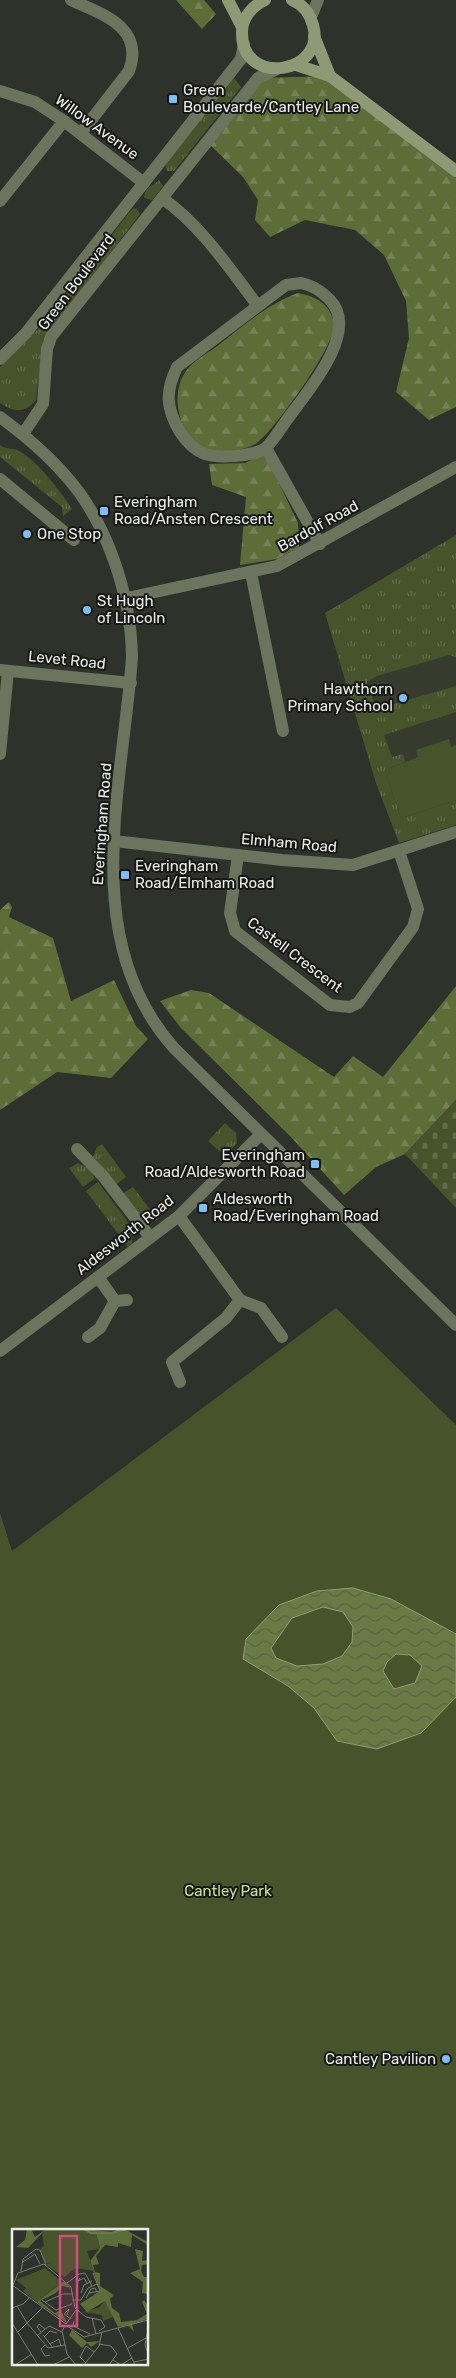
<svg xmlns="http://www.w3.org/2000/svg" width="456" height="2378" font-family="Rubik,sans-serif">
<defs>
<pattern id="grass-tufts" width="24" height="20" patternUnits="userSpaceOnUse" patternTransform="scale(1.25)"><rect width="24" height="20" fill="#47532b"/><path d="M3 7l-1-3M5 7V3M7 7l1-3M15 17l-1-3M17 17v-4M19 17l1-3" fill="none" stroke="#626c4a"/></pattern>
<pattern id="forest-firs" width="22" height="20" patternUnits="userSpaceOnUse" patternTransform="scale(1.25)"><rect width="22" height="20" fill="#5d6d38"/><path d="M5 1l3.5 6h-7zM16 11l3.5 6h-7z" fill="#758255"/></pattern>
<pattern id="cemetery-stones" width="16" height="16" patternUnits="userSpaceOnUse" patternTransform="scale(1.25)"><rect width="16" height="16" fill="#47532b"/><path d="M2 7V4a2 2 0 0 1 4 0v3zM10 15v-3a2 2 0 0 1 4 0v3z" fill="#626c4a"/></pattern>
<pattern id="water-waves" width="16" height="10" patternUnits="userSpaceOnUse" patternTransform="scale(1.25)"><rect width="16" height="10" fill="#697a44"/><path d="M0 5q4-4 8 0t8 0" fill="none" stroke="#5a6345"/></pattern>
</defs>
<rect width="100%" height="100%" fill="#2f312b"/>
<polygon fill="#363b2e" points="456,535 456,825 399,843 376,783 325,613"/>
<g fill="url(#grass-tufts)">
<polygon points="234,78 241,87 174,171 167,171 165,164"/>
<polygon points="159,180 163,186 152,200 144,198 146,190"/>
<path d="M136,208L140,214L43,341L36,400C25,414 14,412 0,403V367L42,325L132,209Z"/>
<path d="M0,445C6,450 12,447 19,451C37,460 61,492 72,509L63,516L62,507L0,457Z"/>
<polygon points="456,535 456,657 449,655 377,676 367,682 376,709 456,686 456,712 384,735 392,757 403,754 405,762 385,770 401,818 456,800 456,825 399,843 376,783 325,613"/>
<polygon points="225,1123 236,1133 237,1143 225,1156 208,1141"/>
<polygon points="102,1144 126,1177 114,1186 93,1157 97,1147"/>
<polygon points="78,1163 88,1168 95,1178 83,1187 69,1168"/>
<polygon points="98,1182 133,1229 132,1243 128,1247 86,1191"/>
<path d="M133,1187L158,1220C140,1225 132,1207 122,1194Z"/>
</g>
<g fill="url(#forest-firs)">
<polygon points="176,0 204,0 216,14 202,29"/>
<polygon points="330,76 456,173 456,407 429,420 396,392 409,338 406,301 384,255 355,230 305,220 270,237 255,220 258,200 243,177 206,141 258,78"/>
<path d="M298,293C316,296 332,305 334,325C336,344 276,428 259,441C253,447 246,448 238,450C230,451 220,454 212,452C180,445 168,395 186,371C193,361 206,354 216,347C241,328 267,304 298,293Z"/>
<polygon points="265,454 298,523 299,547 277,559 240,565 246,497 212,485 209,464 245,463"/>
<polygon points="9,902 12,907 9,917 53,938 71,1001 114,980 136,1026 148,1039 111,1078 57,1072 0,1110 0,910"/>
<polygon points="456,986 456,1100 405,1154 376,1167 344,1195 290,1136 181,1028 160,1001 191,990 209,993 334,1077 353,1056 383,1077"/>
</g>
<polygon fill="url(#cemetery-stones)" points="456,1100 456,1208 405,1154"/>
<g fill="#47532b" fill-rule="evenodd">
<polygon points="449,739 451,747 456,745 456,800 401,818 385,770 418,757 416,750"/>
<path d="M336,1308L456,1425V2378H0V1513L12,1551ZM14,2230H148V2364H14Z"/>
</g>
<path fill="url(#water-waves)" stroke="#919d76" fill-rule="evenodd" d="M353,1588L391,1599L456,1634V1697L421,1733L377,1749L337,1741L314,1708L288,1686L243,1659L246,1639L279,1605L317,1591ZM323,1607L343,1612L353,1627L352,1642L342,1656L323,1664L297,1666L276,1658L271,1648L292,1618ZM396,1654L410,1655L422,1666L415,1683L394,1689L383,1671L387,1662Z"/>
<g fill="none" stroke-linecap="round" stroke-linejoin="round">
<g stroke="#6c745d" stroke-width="12">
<path d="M71,0C102,14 145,27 129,71L81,133"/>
<polyline points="0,91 35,102 64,121 144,183"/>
<path d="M162,198C201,225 229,268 258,306"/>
<polyline points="0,201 64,121"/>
<path d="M301,283C314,286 321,291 330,300C359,330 312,386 292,413C285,421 272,444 264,449C255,454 245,455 235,456C209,458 195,455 180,432C166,408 165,392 177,367L286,285Z"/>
<polyline points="0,359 26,333 241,59 244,44"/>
<path d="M0,417C23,434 46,453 65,475C107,521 131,595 132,657C123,787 77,939 174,1048L456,1325"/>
<polyline points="23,434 43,404 47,349 51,337 258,78 277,69"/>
<polyline points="266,448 320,544"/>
<polyline points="0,479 74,540"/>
<polyline points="251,573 283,731"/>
<polyline points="127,598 277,566 456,467"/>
<polyline points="0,670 131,683"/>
<polyline points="0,754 8,671"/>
<polyline points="114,841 282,860 353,865 456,832"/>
<polyline points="238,855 230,913 235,931 330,1005 350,1007 358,1003 413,927 418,909 399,851"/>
<polyline points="77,1149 103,1176 150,1237"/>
<polyline points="179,1216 240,1300 226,1318 172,1362 180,1382"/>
<polyline points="98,1277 115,1301"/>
<polyline points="240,1300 261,1308 282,1337"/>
<polyline points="88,1337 100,1328 115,1301 127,1300"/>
<polyline points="0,1351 179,1216 261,1134"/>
</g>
<polyline stroke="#6c745d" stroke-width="12" points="311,17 318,0"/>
<g stroke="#8e9a76" stroke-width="12">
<polyline points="228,0 242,27"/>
<path d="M265,0C252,6 242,18 242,32C241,88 327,74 313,25C310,14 304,5 292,0"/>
<polyline points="314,36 330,76"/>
<polyline points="296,65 330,76 456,171"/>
</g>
</g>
<g fill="#7cbef9" stroke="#171816" stroke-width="2">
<rect x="168" y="94" width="10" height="10" rx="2.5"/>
<rect x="99" y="506" width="10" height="10" rx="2.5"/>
<circle cx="27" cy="534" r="5"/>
<circle cx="87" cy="610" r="5"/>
<circle cx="403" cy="698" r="5"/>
<rect x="120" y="870" width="10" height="10" rx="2.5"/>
<rect x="310" y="1159" width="10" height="10" rx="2.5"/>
<rect x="198" y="1203" width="10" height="10" rx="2.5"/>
<circle cx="446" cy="2059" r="5"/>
</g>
<g text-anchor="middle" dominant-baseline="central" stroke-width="4" stroke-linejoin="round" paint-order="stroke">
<g font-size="15" fill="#edeeea" stroke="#171816" text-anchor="start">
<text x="183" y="90">Green<tspan x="183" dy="17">Boulevarde/Cantley Lane</tspan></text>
<text x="114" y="502">Everingham<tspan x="114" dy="17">Road/Ansten Crescent</tspan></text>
<text x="37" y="534">One Stop</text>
<text x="97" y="601">St Hugh<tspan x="97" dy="17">of Lincoln</tspan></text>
<text x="393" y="689" text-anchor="end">Hawthorn<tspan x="393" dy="17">Primary School</tspan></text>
<text x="135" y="866">Everingham<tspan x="135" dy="17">Road/Elmham Road</tspan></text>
<text x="305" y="1155" text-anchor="end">Everingham<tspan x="305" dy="17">Road/Aldesworth Road</tspan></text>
<text x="213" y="1199">Aldesworth<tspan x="213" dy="17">Road/Everingham Road</tspan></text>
<text x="436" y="2059" text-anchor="end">Cantley Pavilion</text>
</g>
<g font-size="15" fill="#edeeea" stroke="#171816">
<text transform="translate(97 127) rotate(36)">Willow Avenue</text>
<text transform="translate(76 282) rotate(-53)">Green Boulevard</text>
<text transform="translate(318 526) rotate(-29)">Bardolf Road</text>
<text transform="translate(67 660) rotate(6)">Levet Road</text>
<text transform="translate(102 824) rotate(-86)">Everingham Road</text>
<text transform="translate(289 843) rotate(5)">Elmham Road</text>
<text transform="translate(295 955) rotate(37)">Castell Crescent</text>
<text transform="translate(125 1235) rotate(-38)">Aldesworth Road</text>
</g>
<g font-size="15" fill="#c8e290" stroke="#171816">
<text x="228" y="1891">Cantley Park</text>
</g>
</g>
<g transform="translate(12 2229)">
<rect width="136" height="136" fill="#2f312b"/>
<path d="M69,0L84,3L88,20L75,22ZM93,71L101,88L91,92L90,86L71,83L88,78Z" fill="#47532b"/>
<path d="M15,0H19L23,8L34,0L16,19L4,18L13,11ZM72,0L100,3L112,0L136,13V16L120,6L119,18L106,14V18L93,16L84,27L87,35L81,36L83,43L88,44V57L102,66L98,70L100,79L107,84L109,93L125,91L135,85L130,73L132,71L136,77V90L120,95L122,103L116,96L106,98L93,72L75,83L68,75L88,62L78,32L88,19L84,4ZM123,20L131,22L130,32L136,31V35L130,36L129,42L132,48H136V65L130,64L131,53L118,44L128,40ZM52,52L59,59L50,57L44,64L28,72L43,84L49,81L55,94L25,73ZM60,101L75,113L88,112L79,118L75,114L70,119L57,106Z" fill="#5d6d38"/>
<path d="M33,39L50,53L25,73L11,62L14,59L4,51Z" fill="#47532b"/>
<path d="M34,0H69L75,19L78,18L75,22L82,42L64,39L52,48L34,36L37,34H33L28,20L32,17L30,4Z" fill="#47532b"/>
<path fill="none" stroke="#697a44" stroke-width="2.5" d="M72,0L79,4H100L113,0"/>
<path fill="none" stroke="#7b7d77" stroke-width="1" d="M11,33L23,25L28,35M9,42L11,30L24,20L28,21L34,36M68,49L66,52L72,49L75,54M55,54L67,45L73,44L80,57M0,56L54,95M1,56L6,44L32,35L59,58L63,79L74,88L89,91L93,98L87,102M69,64L72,56L80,52M77,64L88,62L81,44M74,69L79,60L83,59L85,63M30,71L44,81L60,75M60,71H69L76,59L85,55M33,73L51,65H61M5,77L15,94M0,79L11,75L18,68M55,86L57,80L52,85L59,90M80,89L84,105M62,92L61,97L78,105M0,94L26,136M15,94L36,119L53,116M54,95L64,81M137,95L133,116L137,127M53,97L50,102L55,125L64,136M55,97L72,108L136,91M106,99L123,136M6,103L31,78M29,103L25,98L27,95L33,100M31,106L41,119M25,107L37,97L50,103M32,108L38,102L45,104M38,115L47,110L49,117M87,115L99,117L105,125L97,136M33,116L29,120L33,127L38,126M116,119L134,109M101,131L109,136L120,129M122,133L137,130M74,134L68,128L74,117L82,123M43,135L57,128M3,136L20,125M72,136L87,117L90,103"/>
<path fill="#cd4e7f" fill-opacity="0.15" stroke="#cd4e7f" stroke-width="2.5" d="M48,7H65V97H48Z"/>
<rect width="136" height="136" fill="none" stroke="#edeeea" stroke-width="2.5"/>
</g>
</svg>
